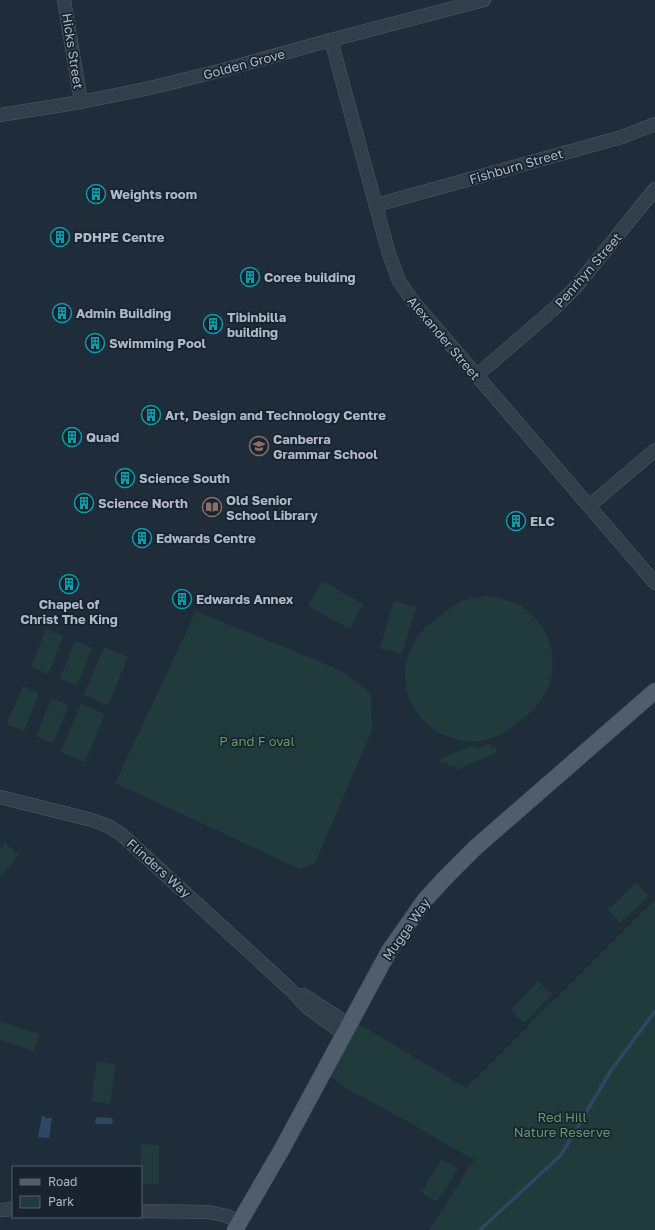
<svg xmlns="http://www.w3.org/2000/svg" width="655" height="1230" font-family="'Golos Text',sans-serif">
<rect width="100%" height="100%" fill="#1f2d3b"/>
<g fill="#213a3c">
<polygon points="322,581 363,604 350,629 308,606"/>
<path d="M486,596C507,598 528,605 540,624C556,647 558,677 541,700C536,708 529,713 522,719C515,725 508,731 500,735C473,749 440,740 421,718C402,697 400,663 416,639C423,629 432,622 442,615C449,609 456,603 465,600C472,598 479,597 486,596Z"/>
<polygon points="394,601 416,607 402,654 380,648"/>
<polygon points="196,611 342,671 371,694 372,730 315,863 300,869 115,783"/>
<polygon points="46,629 63,636 48,674 31,667"/>
<polygon points="75,641 92,648 77,686 60,679"/>
<polygon points="104,647 128,657 108,705 84,695"/>
<polygon points="23,686 39,693 24,731 7,724"/>
<polygon points="52,698 69,705 53,743 36,736"/>
<polygon points="81,704 105,714 85,762 61,752"/>
<polygon points="490,744 492,749 495,747 498,752 456,770 454,765 449,766 446,762 442,764 440,759 474,745 477,749"/>
<polygon points="5,843 19,855 0,877 0,849"/>
<polygon points="636,883 649,896 620,923 608,910"/>
<polygon points="655,899 655,1230 429,1230 474,1160 405,1120 344,1087 344,1086 329,1076 359,1024 466,1088"/>
<polygon points="538,981 552,994 524,1023 511,1010"/>
<polygon points="1,1022 39,1034 34,1051 0,1040 0,1026"/>
<polygon points="97,1061 116,1064 110,1104 91,1101"/>
<polygon points="141,1144 159,1145 159,1184 141,1184"/>
<polygon points="442,1159 458,1169 437,1202 421,1192"/>
</g>
<g fill="#2f4762">
<polygon points="42,1116 45,1116 45,1118 52,1118 49,1138 38,1137"/>
<polygon points="96,1117 112,1118 113,1123 112,1124 96,1124 95,1123"/>
</g>
<g fill="none" stroke-linecap="round" stroke-linejoin="round">
<polyline stroke="#2f4762" stroke-width="3.5" points="480,1230 561,1155 610,1072 655,1011"/>
<defs>
<g id="minor">
<polyline points="64,0 81,102"/>
<polyline points="331,40 389,254 399,281 412,300 655,583"/>
<polyline points="0,115 81,102 150,88 223,70 331,40 484,0"/>
<polyline points="376,205 622,137 655,124"/>
<polyline points="476,376 556,307 575,288 655,189"/>
<polyline points="589,506 655,450"/>
<polyline points="0,797 92,820 108,826 121,834 290,989 308,1008 344,1034"/>
<polyline points="303,995 350,1025"/>
<polyline points="0,1210 13,1209"/>
<polyline points="141,1211 208,1212 227,1216 239,1222"/>
</g>
<polyline id="major" points="235,1230 282,1149 389,951 424,901 444,879 476,847 655,691"/>
</defs>
<use href="#minor" stroke="#505c68" stroke-width="14"/>
<use href="#major" stroke="#3f4a57" stroke-width="17"/>
<use href="#minor" stroke="#333e4b" stroke-width="13"/>
<use href="#major" stroke="#505d6b" stroke-width="16"/>
</g>
<defs>
<symbol id="building-ring" viewBox="-11 -11 22 22"><circle r="9.5" fill="#18232f" stroke="#0f9aa8" stroke-width="1.5"/><path d="M-4-6H4V6H1V3H-1V6H-4ZM-2.5-4.3h1.7v1.8h-1.7ZM.8-4.3h1.7v1.8H.8ZM-2.5-1h1.7V.8h-1.7ZM.8-1h1.7V.8H.8Z" fill="#0f9aa8"/></symbol>
<symbol id="school-ring" viewBox="-11 -11 22 22"><circle r="9.5" fill="#18232f" stroke="#8d6e63" stroke-width="1.5"/><path d="M0-5L7-2L0 1L-7-2ZM-4 1L0 2.5L4 1V4Q0 6-4 4Z" fill="#8d6e63"/></symbol>
<symbol id="library-ring" viewBox="-11 -11 22 22"><circle r="9.5" fill="#18232f" stroke="#8d6e63" stroke-width="1.5"/><path d="M-6-4Q-3-5.5-.7-3.5V5Q-3 3-6 4ZM6-4Q3-5.5 .7-3.5V5Q3 3 6 4Z" fill="#8d6e63"/></symbol>
</defs>
<g fill-rule="evenodd">
<use href="#building-ring" x="85" y="183" width="22" height="22"/>
<use href="#building-ring" x="49" y="226" width="22" height="22"/>
<use href="#building-ring" x="239" y="266" width="22" height="22"/>
<use href="#building-ring" x="51" y="302" width="22" height="22"/>
<use href="#building-ring" x="202" y="313" width="22" height="22"/>
<use href="#building-ring" x="84" y="332" width="22" height="22"/>
<use href="#building-ring" x="140" y="404" width="22" height="22"/>
<use href="#building-ring" x="61" y="426" width="22" height="22"/>
<use href="#school-ring" x="248" y="435" width="22" height="22"/>
<use href="#building-ring" x="114" y="467" width="22" height="22"/>
<use href="#building-ring" x="73" y="492" width="22" height="22"/>
<use href="#library-ring" x="201" y="496" width="22" height="22"/>
<use href="#building-ring" x="505" y="510" width="22" height="22"/>
<use href="#building-ring" x="131" y="527" width="22" height="22"/>
<use href="#building-ring" x="58" y="573" width="22" height="22"/>
<use href="#building-ring" x="171" y="588" width="22" height="22"/>
</g>
<g text-anchor="middle" dominant-baseline="central" stroke-width="3.5" stroke-linejoin="round" paint-order="stroke">
<g font-size="13" fill="#adb9c7" stroke="#18232f">
<text transform="translate(73 51) rotate(81)">Hicks Street</text>
<text transform="translate(244 64) rotate(-15)">Golden Grove</text>
<text transform="translate(516 166) rotate(-16)">Fishburn Street</text>
<text transform="translate(588 270) rotate(-49)">Penrhyn Street</text>
<text transform="translate(444 338) rotate(50)">Alexander Street</text>
<text transform="translate(159 868) rotate(42)">Flinders Way</text>
<text transform="translate(406 929) rotate(-55)">Mugga Way</text>
</g>
<g font-size="13" font-weight="bold" fill="#adb9c7" stroke="#18232f" text-anchor="start">
<text x="110" y="194">Weights room</text>
<text x="74" y="237">PDHPE Centre</text>
<text x="264" y="277">Coree building</text>
<text x="76" y="313">Admin Building</text>
<text x="227" y="317">Tibinbilla<tspan x="227" dy="15">building</tspan></text>
<text x="109" y="343">Swimming Pool</text>
<text x="165" y="415">Art, Design and Technology Centre</text>
<text x="86" y="437">Quad</text>
<text x="273" y="439">Canberra<tspan x="273" dy="15">Grammar School</tspan></text>
<text x="139" y="478">Science South</text>
<text x="226" y="500">Old Senior<tspan x="226" dy="15">School Library</tspan></text>
<text x="98" y="503">Science North</text>
<text x="530" y="521">ELC</text>
<text x="156" y="538">Edwards Centre</text>
<text x="196" y="599">Edwards Annex</text>
<text x="69" y="604" text-anchor="middle">Chapel of<tspan x="69" dy="15">Christ The King</tspan></text>
</g>
<g font-size="13" fill="#629a6b" stroke="#18232f">
<text x="257" y="741">P and F oval</text>
<text x="562" y="1117">Red Hill<tspan x="562" dy="15">Nature Reserve</tspan></text>
</g>
</g>
<rect x="12" y="1166" width="130" height="52" fill="#18232f" stroke="#545f6c"/>
<rect x="20" y="1179" width="20" height="6" fill="#505d6b" stroke="#545f6c"/>
<text x="48" y="1186" font-size="12" fill="#adb9c7">Road</text>
<rect x="20" y="1196" width="20" height="12" fill="#213a3c" stroke="#545f6c"/>
<text x="48" y="1206" font-size="12" fill="#adb9c7">Park</text>
</svg>
